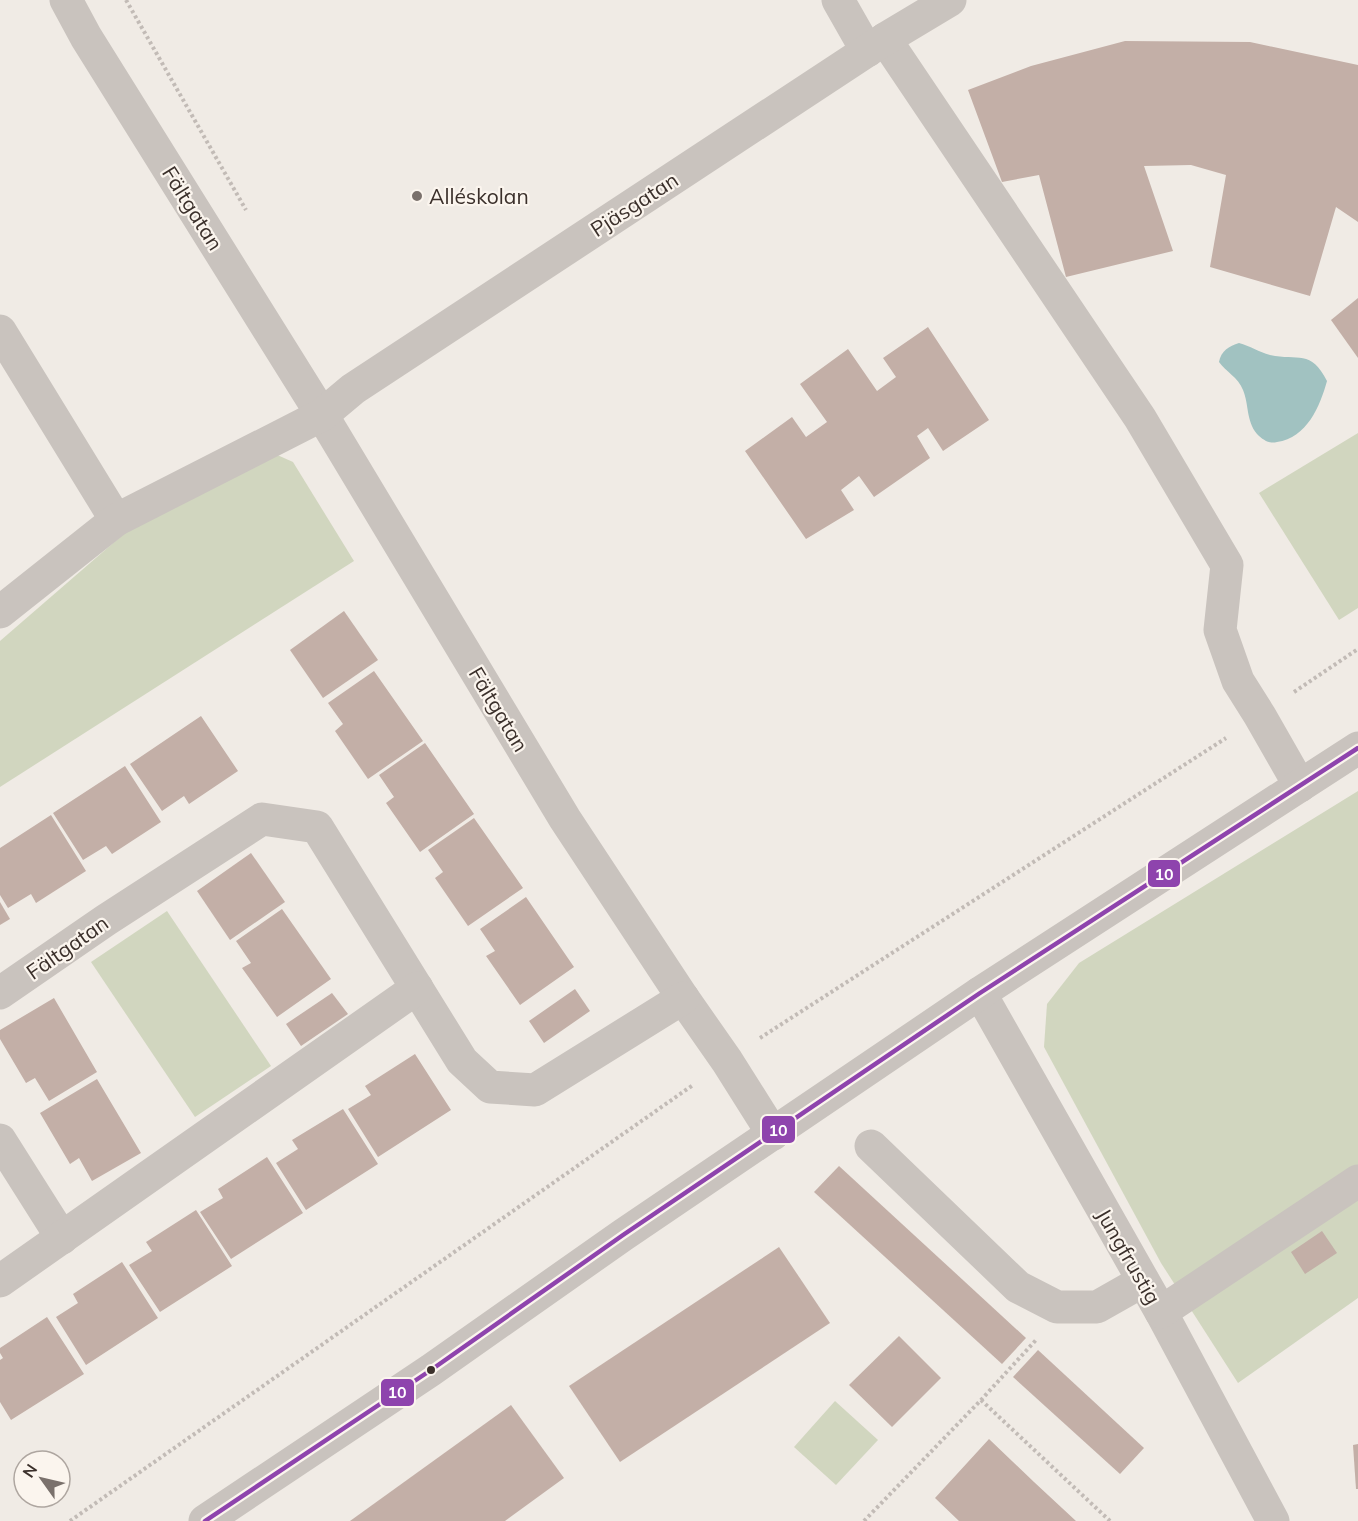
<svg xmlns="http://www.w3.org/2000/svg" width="1358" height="1521" font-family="Mulish,sans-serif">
<rect width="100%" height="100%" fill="#f0ebe5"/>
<g fill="#d1d6bf">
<polygon points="1358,433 1358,608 1339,620 1259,493"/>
<polygon points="275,454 293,462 354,561 0,787 0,641 127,531"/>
<polygon points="1358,791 1358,1298 1238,1383 1161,1263 1044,1047 1047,1004 1079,963"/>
<polygon points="167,911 271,1066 195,1117 91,962"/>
<polygon points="835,1401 878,1440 836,1485 794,1447"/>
</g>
<path fill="#a1c2c1" d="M1239,343C1250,346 1259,352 1270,355C1298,361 1311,349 1327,381C1320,406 1307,438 1277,442C1269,444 1263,440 1257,434C1246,421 1249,404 1243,390C1238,377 1226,372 1219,362C1221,351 1229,346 1239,343Z"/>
<g fill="#c3afa7">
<polygon points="1125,41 1250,42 1358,65 1358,222 1336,207 1310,296 1210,267 1226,175 1191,165 1144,166 1173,251 1066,277 1039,175 1002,182 968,90 1031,66"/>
<polygon points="1358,298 1358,358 1331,320"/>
<polygon points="928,327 989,420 943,451 928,428 917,436 930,458 874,497 859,476 841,490 854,510 806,539 745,451 792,417 806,437 827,422 800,384 848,349 877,391 896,377 883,358"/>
<polygon points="344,611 378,660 323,698 290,650"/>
<polygon points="374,671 423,741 368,779 335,731 343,724 328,703"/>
<polygon points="201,716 238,771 189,804 184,796 162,811 130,764"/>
<polygon points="425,743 474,814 420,852 386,803 394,797 379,775"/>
<polygon points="125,766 161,822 112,854 106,846 83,860 53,813"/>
<polygon points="51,815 86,871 36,903 31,894 8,908 0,895 0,848"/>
<polygon points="474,818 523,888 468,926 435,878 443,872 428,850"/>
<polygon points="251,853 285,902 230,940 197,891"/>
<polygon points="526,897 574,967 520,1005 486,956 495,951 480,929"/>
<polygon points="0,902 10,919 0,925"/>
<polygon points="282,909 331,979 277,1017 242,968 251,963 236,941"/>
<polygon points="575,989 590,1011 544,1043 529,1021"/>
<polygon points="332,993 348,1014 301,1046 286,1024"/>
<polygon points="54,998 97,1072 49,1101 35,1078 26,1083 0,1039 0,1030"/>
<polygon points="415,1054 451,1110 378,1157 348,1109 371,1095 365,1086"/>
<polygon points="97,1079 141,1153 92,1181 79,1158 70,1164 40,1113"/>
<polygon points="343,1109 378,1164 306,1210 276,1163 298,1149 292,1140"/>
<polygon points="267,1157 303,1213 231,1259 200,1212 223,1198 218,1189"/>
<polygon points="839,1166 1026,1338 1002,1364 814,1192"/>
<polygon points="196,1210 232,1266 160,1312 129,1265 152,1251 146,1242"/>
<polygon points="1322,1231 1337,1253 1305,1274 1291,1252"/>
<polygon points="779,1247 830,1323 620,1462 569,1386"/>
<polygon points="122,1262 158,1318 86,1365 56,1317 78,1303 73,1294"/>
<polygon points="47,1317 84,1374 11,1420 0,1402 0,1360 3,1358 0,1353 0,1348"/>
<polygon points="899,1336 941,1378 892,1427 849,1385"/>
<polygon points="1038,1350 1144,1448 1120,1474 1013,1377"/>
<polygon points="511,1405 564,1478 505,1521 350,1521"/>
<polygon points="989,1439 1034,1482 1076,1521 959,1521 935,1498"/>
<polygon points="1358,1444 1358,1489 1356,1489 1353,1445"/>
</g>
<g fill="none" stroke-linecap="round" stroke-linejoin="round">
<g stroke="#c2bbb6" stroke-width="4" stroke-dasharray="3 3" stroke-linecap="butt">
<polyline points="126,0 246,210"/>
<polyline points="1294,692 1358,649"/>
<polyline points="760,1038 1226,738"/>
<polyline points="981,1400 1110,1521"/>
<polyline points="70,1521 693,1085"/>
<polyline points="864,1521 981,1400 1036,1340"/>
</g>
<g stroke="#c9c3be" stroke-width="33">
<polyline points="66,0 86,37 322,415 565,819 683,998 727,1061 773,1134"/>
<polyline points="838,0 867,51"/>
<polyline points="885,39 1140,418 1227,565 1220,630 1238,681 1260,716 1300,786"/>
<polyline points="0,331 116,520"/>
<polyline points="0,612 116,520 322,415 353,389 885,39 950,0"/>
<polyline points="0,993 106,920 262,819 317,827 462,1061 490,1087 535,1090 683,998"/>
<polyline points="980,993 1161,1312 1273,1521"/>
<polyline points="0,1140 62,1238"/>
<polyline points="871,1146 1018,1287 1057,1307 1097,1307 1143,1281"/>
<polyline points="0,1281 417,988"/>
<polyline points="1161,1312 1358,1181"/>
<polyline points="205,1521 431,1370 623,1235 980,993 1358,748"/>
</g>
<defs>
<polyline id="bus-1" points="205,1521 431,1370 623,1235 980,993 1358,748"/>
</defs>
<use href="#bus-1" stroke="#fbf5ee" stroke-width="9"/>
<use href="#bus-1" stroke="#8e44ad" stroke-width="4.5"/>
</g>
<circle fill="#7a716c" stroke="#fbf5ee" stroke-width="2" cx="417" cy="196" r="6"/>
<circle fill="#3b302b" stroke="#fbf5ee" stroke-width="2" cx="431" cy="1370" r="5"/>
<g text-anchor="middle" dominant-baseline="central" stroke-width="4.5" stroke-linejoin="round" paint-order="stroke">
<g font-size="21" fill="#3b302b" stroke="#fbf5ee" text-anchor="start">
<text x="429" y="196">Alléskolan</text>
</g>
<g font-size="21" fill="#3b302b" stroke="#fbf5ee">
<text transform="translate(634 204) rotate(-33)">Pjäsgatan</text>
<text transform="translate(193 208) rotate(58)">Fältgatan</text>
<text transform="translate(499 709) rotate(59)">Fältgatan</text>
<text transform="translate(67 947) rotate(-35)">Fältgatan</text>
<text transform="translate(1129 1256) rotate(60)">Jungfrustig</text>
</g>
</g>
<g stroke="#fbf5ee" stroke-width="2">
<rect x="1147" y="859" width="34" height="29" rx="6" fill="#8e44ad"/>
<rect x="761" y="1115" width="35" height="29" rx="6" fill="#8e44ad"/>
<rect x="380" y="1378" width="35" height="29" rx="6" fill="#8e44ad"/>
</g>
<g font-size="16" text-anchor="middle" font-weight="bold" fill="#fff">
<text x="1164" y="880">10</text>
<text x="778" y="1136">10</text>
<text x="397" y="1398">10</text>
</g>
<g transform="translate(42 1479) rotate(304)"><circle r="28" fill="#fbf5ee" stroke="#aea6a0" stroke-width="1.5"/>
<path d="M0-4.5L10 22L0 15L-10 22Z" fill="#7a716c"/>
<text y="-9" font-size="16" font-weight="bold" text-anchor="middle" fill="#3b302b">N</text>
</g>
</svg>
